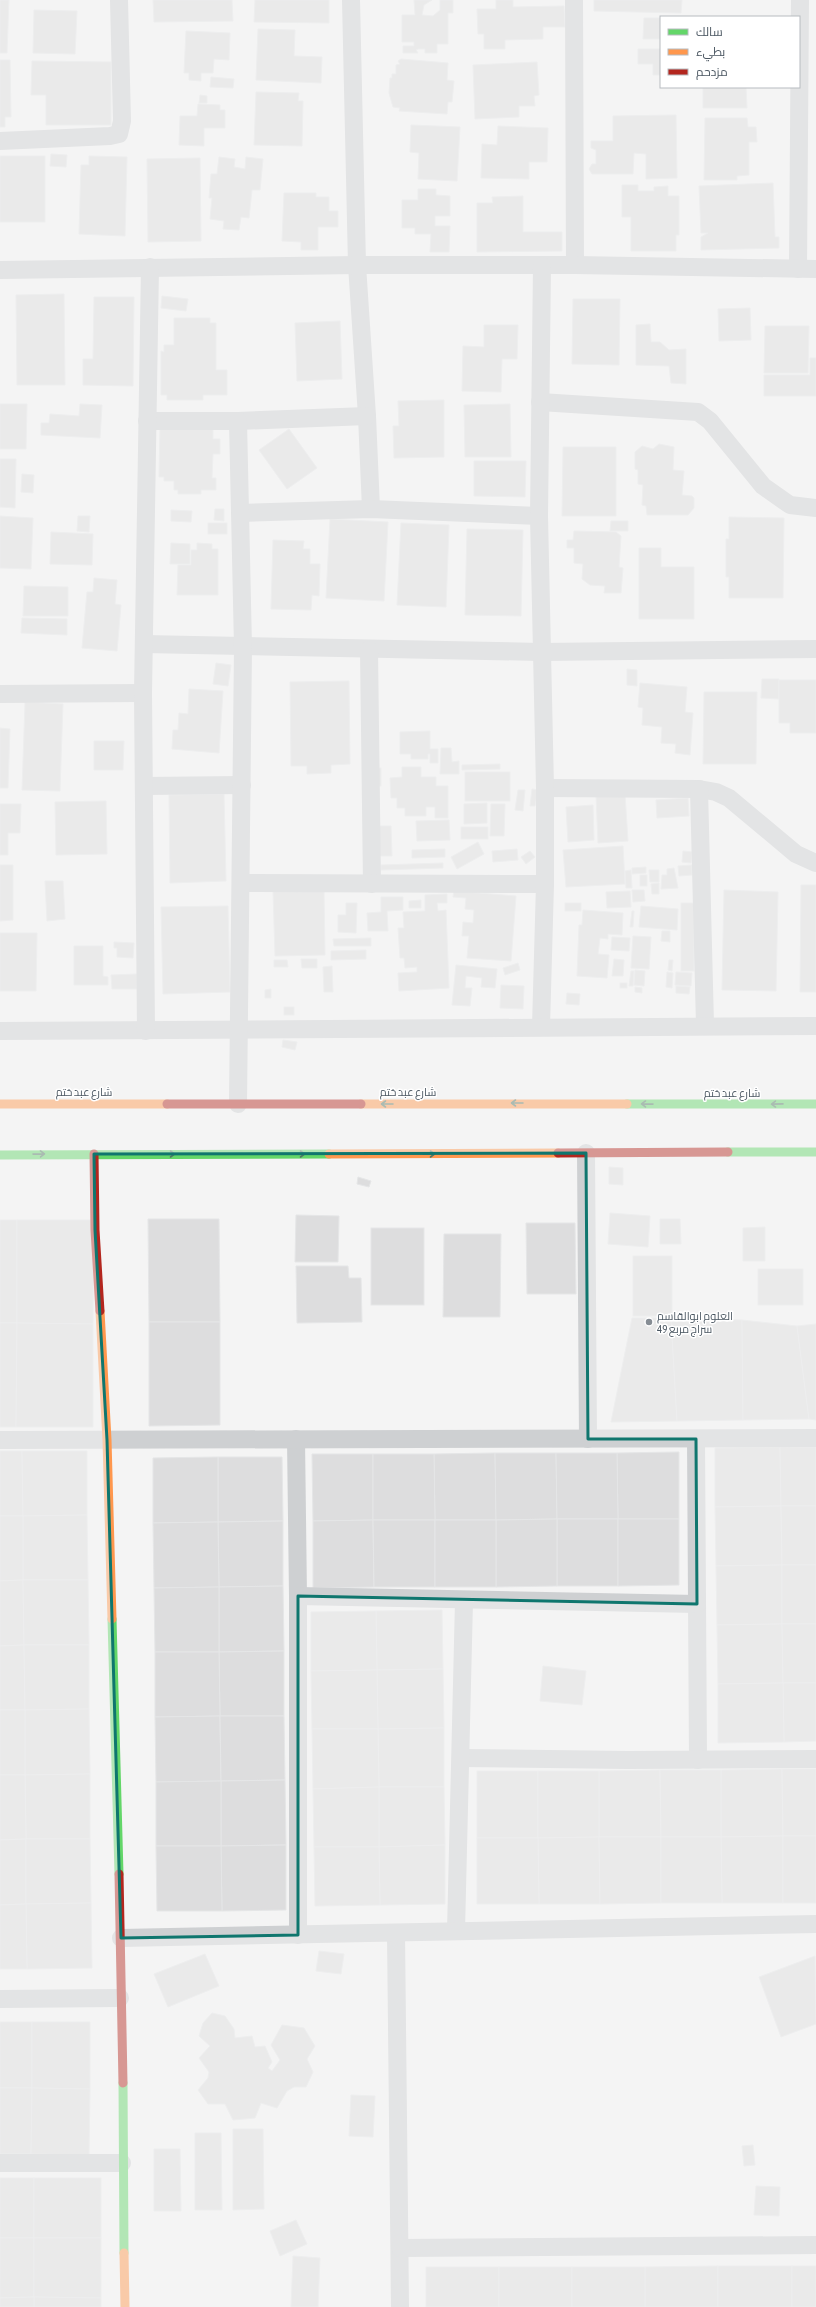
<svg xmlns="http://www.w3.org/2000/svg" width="816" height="2307" font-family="'Asap Condensed',Cairo,sans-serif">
<rect width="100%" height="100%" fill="#f4f4f4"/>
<g fill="#ddddde" stroke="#e5e6e7">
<polygon points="0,0 9,0 7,53 0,53"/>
<polygon points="153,0 232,0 233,21 154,22"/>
<polygon points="255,0 329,0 329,23 254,22"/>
<polygon points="414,0 432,0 424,5 422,15 433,16 440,10 440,0 453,0 453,13 448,13 448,44 437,44 437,53 425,53 425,49 418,49 416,50 418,53 403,53 403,46 414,46 414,42 402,42 402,15 415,15"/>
<polygon points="496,0 513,0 513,7 564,6 565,27 543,27 543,39 505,40 505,49 484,49 484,34 478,34 477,9 496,9"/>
<polygon points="594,0 682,0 681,13 594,11"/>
<polygon points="34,10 77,11 75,54 33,53"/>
<polygon points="644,18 661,18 661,39 643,39"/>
<polygon points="258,29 295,30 294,56 322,57 321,83 256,80"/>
<polygon points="186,31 230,33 229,60 214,59 213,73 201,73 201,81 189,80 189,73 184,73"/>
<polygon points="638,49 661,49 661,75 653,75 653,64 638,64"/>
<polygon points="401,59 448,63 447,80 454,81 452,102 448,102 447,114 399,111 400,108 393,107 389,93 390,78 392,78 392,74 396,74 396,65 400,64 398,61"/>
<polygon points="0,60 10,60 11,117 5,117 5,127 0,127"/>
<polygon points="32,61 111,62 111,125 46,125 46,95 31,95"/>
<polygon points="537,62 539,95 534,96 535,106 519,106 519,117 475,119 473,65"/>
<polygon points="211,77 234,79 233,88 210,87"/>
<polygon points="703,87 746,87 747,108 703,108"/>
<polygon points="256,92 299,93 298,101 303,101 302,146 254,145"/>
<polygon points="200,95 207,96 207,103 199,103"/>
<polygon points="198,104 220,105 220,110 225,110 225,128 204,128 204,146 179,145 180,116 197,116"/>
<polygon points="676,115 677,178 646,179 646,154 634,153 633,174 592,174 589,169 592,164 596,164 596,150 591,148 591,141 613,141 613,116"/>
<polygon points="705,118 747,118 748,127 756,127 757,142 749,142 749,175 737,176 737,180 704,180"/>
<polygon points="411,125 460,127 457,181 418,179 419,153 410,152"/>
<polygon points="498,126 548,128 547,162 529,162 529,179 481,178 482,144 497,145"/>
<polygon points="51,154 67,155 66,167 50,166"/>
<rect x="0" y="156" width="45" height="66"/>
<polygon points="89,156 127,157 125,236 79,234 81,165 89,165"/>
<polygon points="219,157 235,159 234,167 245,169 246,157 263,159 260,190 252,190 249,218 241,217 239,230 223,229 224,221 210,219 212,198 209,198 211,174 217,174"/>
<polygon points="200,158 201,241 148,242 147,159"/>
<polygon points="773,183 775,237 779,237 779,248 701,250 701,237 708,233 701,233 699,186"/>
<polygon points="622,185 638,185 638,191 654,191 654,187 668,186 668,196 679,196 679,235 676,235 676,251 631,251 631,217 622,217"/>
<polygon points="418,189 436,189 436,195 450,196 450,216 435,216 435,226 450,226 449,252 430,252 431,234 415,234 415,228 402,228 402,200 418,200"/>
<polygon points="284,193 316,193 316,197 329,197 329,211 338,211 338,227 318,227 318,250 301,250 301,242 282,241"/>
<polygon points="523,196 523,232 562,232 562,251 477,252 477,203 493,203 492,197"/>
<polygon points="64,294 65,385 17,385 16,295"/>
<polygon points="162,296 188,299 186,311 161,308"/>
<polygon points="94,297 134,297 133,386 83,385 83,359 93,359"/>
<polygon points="573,299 620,299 619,365 572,364"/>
<polygon points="750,308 751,340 719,341 718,309"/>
<polygon points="174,318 210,318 210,323 216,323 216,370 227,370 227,395 203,395 203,400 167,400 167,395 161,395 161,351 164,352 164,345 174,345"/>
<polygon points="340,321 342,379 297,381 295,323"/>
<polygon points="650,324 651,342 660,342 669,350 686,349 686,384 671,383 669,366 636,365 636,325"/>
<polygon points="484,325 518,325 517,359 502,359 501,392 462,391 463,346 484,347"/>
<polygon points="765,326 809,326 808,373 764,373"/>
<polygon points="810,358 816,358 816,396 764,396 764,375 810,375"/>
<polygon points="444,400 444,457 394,458 393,426 399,426 398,401"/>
<polygon points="0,404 27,404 26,449 0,449"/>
<polygon points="80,404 102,405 100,438 41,435 41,423 49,423 50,414 79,416"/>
<polygon points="510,404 511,457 465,457 464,405"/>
<polygon points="160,425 213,426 213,439 220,439 220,454 213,454 212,478 216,478 216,490 201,490 201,494 178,494 178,490 174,490 174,481 164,481 164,477 159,477"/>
<polygon points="289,429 317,468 287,489 259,450"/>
<polygon points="659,444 674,447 673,470 684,471 682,495 692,496 694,498 694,508 688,515 647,515 646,506 642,505 643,485 638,484 638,470 635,469 635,452 642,446 653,449"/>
<polygon points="563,447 616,447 616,516 562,516"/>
<polygon points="0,459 16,459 15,508 0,507"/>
<polygon points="474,461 526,461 525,497 474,496"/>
<polygon points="22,474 34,475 33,493 21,492"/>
<polygon points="215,509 224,509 224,521 214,520"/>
<polygon points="171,510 192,511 191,522 171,521"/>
<polygon points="0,516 33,518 31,569 0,568"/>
<polygon points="78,516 90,516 89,532 77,531"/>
<polygon points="729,517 784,518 783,598 729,598 729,577 726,577 726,539 729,539"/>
<polygon points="330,519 388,522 384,601 326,598"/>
<polygon points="611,521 628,521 628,531 610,531"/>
<rect x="208" y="523" width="19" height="11"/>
<polygon points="401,523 449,525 446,607 397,605"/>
<polygon points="467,529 523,530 521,616 465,615"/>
<polygon points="574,531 616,532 621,536 619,567 623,568 621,593 604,593 605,586 590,585 582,579 583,564 574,563 574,548 567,548 567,540 573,540"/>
<polygon points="51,532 93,534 92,565 50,564"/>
<polygon points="273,540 304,541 303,549 310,549 310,564 320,564 319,596 312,595 311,610 271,609"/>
<polygon points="171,543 190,544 190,564 170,564"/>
<polygon points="197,543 212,544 212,549 218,549 218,595 177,595 178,565 191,565 191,550 197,550"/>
<polygon points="639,548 661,548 661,567 694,567 694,619 639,619"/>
<polygon points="94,578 117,580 115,604 121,605 117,651 82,648 87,592 93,592"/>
<polygon points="24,586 68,587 68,616 23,616"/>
<polygon points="22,618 67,619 67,635 21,633"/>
<polygon points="216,663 231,665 228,686 213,684"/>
<polygon points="627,669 637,670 637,686 627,685"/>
<polygon points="762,679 779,679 779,699 761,698"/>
<polygon points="779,680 816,680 816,733 790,733 790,723 779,723"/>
<polygon points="349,681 350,764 331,765 331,773 307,774 307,766 291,766 290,682"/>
<polygon points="640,683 687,687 685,712 693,713 690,755 675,753 676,744 661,743 662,727 642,725 643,708 638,707"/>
<polygon points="189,689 223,691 219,753 172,749 173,730 178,730 179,713 188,714"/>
<polygon points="704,692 757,692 756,764 703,764"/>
<polygon points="25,702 63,704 60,791 22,790"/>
<polygon points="0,728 10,729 8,788 0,788"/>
<polygon points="430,731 430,749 438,749 438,763 430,763 430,754 428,754 428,759 411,759 411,754 400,754 400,732"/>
<polygon points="94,741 124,741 123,770 94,770"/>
<polygon points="441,748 451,748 452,762 459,761 459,774 440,774"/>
<polygon points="500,764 500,769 462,770 462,765"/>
<polygon points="402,767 421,767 421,777 436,777 436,786 448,786 448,818 435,818 435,807 426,807 426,816 405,816 405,808 397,808 397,798 391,798 390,778 402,777"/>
<rect x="374" y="768" width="7" height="18"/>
<rect x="465" y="772" width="45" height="29"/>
<polygon points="532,789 538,790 535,806 530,806"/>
<polygon points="518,790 525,790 523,811 515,810"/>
<polygon points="224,794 226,881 170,883 169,795"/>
<polygon points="625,794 628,841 598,843 596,795"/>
<polygon points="688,798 689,816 657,818 656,800"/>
<polygon points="106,801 107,854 56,855 55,802"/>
<polygon points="487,803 487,823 464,824 464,804"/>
<polygon points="0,804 21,804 20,833 8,833 8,855 0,855"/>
<polygon points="491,804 505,804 504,836 490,836"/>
<polygon points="593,805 594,840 568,842 566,807"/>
<polygon points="449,820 450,840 417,841 416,821"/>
<polygon points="378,826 391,826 392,856 378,856"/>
<rect x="461" y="827" width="27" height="12"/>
<polygon points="478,842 484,854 457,869 451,857"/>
<polygon points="623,846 625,884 566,887 563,850"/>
<polygon points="445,849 445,857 412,858 412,850"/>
<polygon points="517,849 518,860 493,862 492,851"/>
<polygon points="530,851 535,857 526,864 521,857"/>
<polygon points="683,851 692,852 691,863 682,862"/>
<polygon points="443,863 443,868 381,870 381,865"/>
<polygon points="0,865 13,865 13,920 0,921"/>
<polygon points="692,865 692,875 679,876 678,866"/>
<polygon points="646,867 646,873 632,874 632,868"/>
<polygon points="674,868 678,888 661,889 662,875 667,875 667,869"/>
<polygon points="631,870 632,888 626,888 625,871"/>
<polygon points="649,870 659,870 659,882 650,882"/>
<rect x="640" y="875" width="7" height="11"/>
<polygon points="45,881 63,881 65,919 47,921"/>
<polygon points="659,883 659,894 652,894 651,884"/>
<polygon points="801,885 816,885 816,992 800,992"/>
<polygon points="324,890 325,955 275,956 273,891"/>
<polygon points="632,890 644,890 645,901 633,902"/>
<polygon points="724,890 778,892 776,991 722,990"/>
<polygon points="454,891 516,896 511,961 467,958 469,936 462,936 463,922 473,923 474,910 465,909 466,898 453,897"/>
<polygon points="630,891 631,907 607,908 606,892"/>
<polygon points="447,894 447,903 437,903 438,911 446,910 449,988 399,991 398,973 417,972 417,967 405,968 404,958 400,958 398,928 404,928 403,912 425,911 425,895"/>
<polygon points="381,897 403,897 403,910 387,911 388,931 368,931 367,913 381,912"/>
<polygon points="421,900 421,908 409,908 409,901"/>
<polygon points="346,903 357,903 356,933 338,932 338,915 346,915"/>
<rect x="565" y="903" width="16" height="8"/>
<rect x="681" y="903" width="13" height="68"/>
<polygon points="228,906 230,992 163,994 161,907"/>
<polygon points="641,906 678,909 677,930 639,927"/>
<polygon points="583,910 623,913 622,935 608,934 608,939 600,938 598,954 609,955 607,978 577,976 579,925 582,925"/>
<polygon points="632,911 634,911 633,927 630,927"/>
<polygon points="662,931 670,931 670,942 661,941"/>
<polygon points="0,933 37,933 36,991 0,991"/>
<polygon points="633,936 651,937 649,969 631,968"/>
<polygon points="612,937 630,938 629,951 611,950"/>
<polygon points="371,938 371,946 334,946 333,939"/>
<polygon points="114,942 134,943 133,958 117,957 117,948 114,948"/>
<polygon points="74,946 103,946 103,976 108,977 108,985 74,985"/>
<polygon points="366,950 366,959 331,960 331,951"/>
<polygon points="301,959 317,959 317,968 302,968"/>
<polygon points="614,959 624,960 623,976 612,976"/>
<polygon points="274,960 287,960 288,967 274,967"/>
<polygon points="669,960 673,960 672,971 668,970"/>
<polygon points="518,963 520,970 505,975 503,968"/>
<polygon points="456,965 497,969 495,988 481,987 482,978 466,976 465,988 472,988 470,1006 452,1005"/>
<polygon points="332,966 333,992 324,992 323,967"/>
<polygon points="635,970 645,971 644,986 634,985"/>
<polygon points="631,971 634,971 633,986 629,986"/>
<polygon points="667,972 673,973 672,988 666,987"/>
<polygon points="676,972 692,973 691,986 675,985"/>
<polygon points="137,974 137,989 112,989 111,975"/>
<rect x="620" y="983" width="7" height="5"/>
<polygon points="501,985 524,986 523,1009 500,1008"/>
<polygon points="676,986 690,987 689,994 676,993"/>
<polygon points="635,987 642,988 642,993 635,992"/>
<polygon points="271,989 271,998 265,998 265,990"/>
<polygon points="567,993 580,994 579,1005 566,1004"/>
<rect x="284" y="1007" width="10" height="8"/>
<polygon points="283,1040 297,1042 295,1050 282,1047"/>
<polygon points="609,1167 623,1168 623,1185 609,1184"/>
<polygon points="358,1177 371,1181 369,1187 357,1184"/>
<polygon points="610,1213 650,1216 648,1247 608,1244"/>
<polygon points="296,1215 339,1216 338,1262 295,1262"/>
<polygon points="148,1219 219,1219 220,1322 149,1322"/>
<polygon points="660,1219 680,1219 681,1244 660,1244"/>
<rect x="0" y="1220" width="17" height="103"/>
<polygon points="17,1220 94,1220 93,1324 17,1323"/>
<polygon points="526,1223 575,1223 576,1294 527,1294"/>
<polygon points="765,1227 765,1261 743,1261 743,1228"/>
<rect x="371" y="1228" width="53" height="77"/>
<polygon points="444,1234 501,1234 500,1317 443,1317"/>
<rect x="633" y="1256" width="39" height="60"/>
<polygon points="296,1266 348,1266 349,1278 361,1278 362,1322 297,1323"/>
<rect x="758" y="1269" width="45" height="36"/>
<polygon points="632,1318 671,1318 677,1421 611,1422"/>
<polygon points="671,1318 742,1320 743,1420 677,1421"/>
<polygon points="742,1320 797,1326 809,1419 743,1420"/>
<polygon points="149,1322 220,1322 220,1425 149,1426"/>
<polygon points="0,1323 17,1323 16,1427 0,1427"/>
<polygon points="17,1323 93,1324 93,1427 16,1427"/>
<polygon points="816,1324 816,1420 809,1419 797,1326"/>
<polygon points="780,1447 781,1506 715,1507 715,1448"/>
<polygon points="780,1447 816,1447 816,1506 781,1506"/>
<polygon points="0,1451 22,1451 23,1516 0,1516"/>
<polygon points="22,1451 87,1451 87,1515 23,1516"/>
<polygon points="679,1452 679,1519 618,1519 617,1453"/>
<polygon points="495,1453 496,1520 435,1520 434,1454"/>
<polygon points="495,1453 556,1453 557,1519 496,1520"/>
<polygon points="556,1453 617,1453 618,1519 557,1519"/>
<polygon points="312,1454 373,1454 373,1520 313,1521"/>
<polygon points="373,1454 434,1454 435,1520 373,1520"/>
<polygon points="218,1457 282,1457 283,1521 218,1522"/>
<polygon points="218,1457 218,1522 153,1523 153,1458"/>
<polygon points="781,1506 782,1565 716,1566 715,1507"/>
<polygon points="781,1506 816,1506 816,1565 782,1565"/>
<polygon points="87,1515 88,1580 23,1580 23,1516"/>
<polygon points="0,1516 23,1516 23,1580 0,1581"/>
<rect x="557" y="1519" width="61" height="67"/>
<polygon points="557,1519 557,1586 496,1587 496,1520"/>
<polygon points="618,1519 679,1519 679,1585 618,1586"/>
<polygon points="373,1520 374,1587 313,1588 313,1521"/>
<polygon points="373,1520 435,1520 435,1587 374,1587"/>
<rect x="435" y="1520" width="61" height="67"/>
<polygon points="283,1521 283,1586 219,1587 218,1522"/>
<polygon points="218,1522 219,1587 154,1588 153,1523"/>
<polygon points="782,1565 782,1624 717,1625 716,1566"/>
<rect x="782" y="1565" width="34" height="59"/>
<polygon points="23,1580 24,1645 0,1646 0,1581"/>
<polygon points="23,1580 88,1580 89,1645 24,1645"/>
<polygon points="283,1586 284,1651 219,1652 219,1587"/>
<polygon points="219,1587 219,1652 155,1652 154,1588"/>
<polygon points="442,1610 443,1669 377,1670 376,1611"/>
<polygon points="376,1611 377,1670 311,1671 311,1612"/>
<polygon points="782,1624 783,1683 718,1684 717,1625"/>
<polygon points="782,1624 816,1624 816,1683 783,1683"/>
<polygon points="24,1645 25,1710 0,1710 0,1646"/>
<polygon points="24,1645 89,1645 89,1709 25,1710"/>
<polygon points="284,1651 284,1716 220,1716 219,1652"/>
<polygon points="155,1652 219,1652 220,1716 155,1717"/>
<polygon points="543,1666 586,1671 582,1705 540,1701"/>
<polygon points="443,1669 444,1728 378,1729 377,1670"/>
<polygon points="377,1670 378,1729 312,1729 311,1671"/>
<polygon points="783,1683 816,1683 816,1741 784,1742"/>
<polygon points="783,1683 784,1742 718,1743 718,1684"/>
<polygon points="89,1709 90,1774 25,1775 25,1710"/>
<rect x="0" y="1710" width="25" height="65"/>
<polygon points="220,1716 221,1781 156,1782 155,1717"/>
<polygon points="220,1716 284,1716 285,1780 221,1781"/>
<polygon points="444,1728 444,1787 379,1787 378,1729"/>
<polygon points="312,1729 378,1729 379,1787 313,1789"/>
<polygon points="782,1769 783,1836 721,1837 721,1770"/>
<polygon points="782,1769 816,1769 816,1836 783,1836"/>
<polygon points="660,1770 661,1837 599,1837 599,1771"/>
<polygon points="660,1770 721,1770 721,1837 661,1837"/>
<rect x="477" y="1771" width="61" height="67"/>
<polygon points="538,1771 599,1771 599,1837 538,1838"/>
<polygon points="90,1774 90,1839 26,1839 25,1775"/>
<polygon points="0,1775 25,1775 26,1839 0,1840"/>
<polygon points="285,1780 286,1845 221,1846 221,1781"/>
<polygon points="221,1781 221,1846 156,1846 156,1782"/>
<polygon points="379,1787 444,1787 445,1845 379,1847"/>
<polygon points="379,1787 379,1847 314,1847 313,1789"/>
<polygon points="783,1836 783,1903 722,1903 721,1837"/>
<rect x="783" y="1836" width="33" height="67"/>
<polygon points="599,1837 600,1904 539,1904 538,1838"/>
<polygon points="599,1837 661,1837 661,1903 600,1904"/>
<polygon points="661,1837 721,1837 722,1903 661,1903"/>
<polygon points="477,1838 538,1838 539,1904 477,1904"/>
<polygon points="26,1839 26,1904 0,1905 0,1840"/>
<polygon points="26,1839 90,1839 91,1903 26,1904"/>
<polygon points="286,1845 286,1910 222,1911 221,1846"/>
<polygon points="445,1845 445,1904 380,1905 379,1847"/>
<polygon points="156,1846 221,1846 222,1911 157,1911"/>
<polygon points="314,1847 379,1847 380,1905 315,1906"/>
<polygon points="91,1903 92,1968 27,1969 26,1904"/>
<polygon points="26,1904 27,1969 0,1969 0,1905"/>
<polygon points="319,1951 344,1954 341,1974 316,1971"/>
<polygon points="205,1954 219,1986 168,2007 154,1974"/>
<polygon points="815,1956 816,2024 781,2037 759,1977"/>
<polygon points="212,2013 225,2016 234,2029 235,2038 252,2036 255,2047 265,2046 272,2062 268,2068 272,2071 280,2060 271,2045 282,2025 304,2028 315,2046 307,2059 313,2072 306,2087 294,2087 287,2091 277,2108 261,2103 255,2118 233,2120 225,2104 208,2104 198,2090 208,2078 209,2072 199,2058 210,2046 199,2036 203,2023"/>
<rect x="0" y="2022" width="32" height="66"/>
<polygon points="32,2022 90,2022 90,2089 32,2088"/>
<polygon points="0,2088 32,2088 31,2154 0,2154"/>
<polygon points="32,2088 90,2089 89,2155 31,2154"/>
<polygon points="351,2095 375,2096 373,2137 349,2136"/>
<polygon points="233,2129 263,2129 264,2209 233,2210"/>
<polygon points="195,2133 221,2133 222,2210 195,2210"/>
<polygon points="753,2145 755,2165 744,2166 742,2146"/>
<polygon points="154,2149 180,2149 181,2211 154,2211"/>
<rect x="0" y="2178" width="34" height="60"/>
<rect x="34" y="2178" width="67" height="60"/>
<polygon points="756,2186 780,2187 779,2216 754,2215"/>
<polygon points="296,2220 307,2244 280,2256 270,2231"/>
<polygon points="0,2238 34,2238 34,2297 0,2298"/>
<polygon points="34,2238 101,2238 101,2298 34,2297"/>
<polygon points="293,2256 320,2258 318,2307 291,2307"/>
<polygon points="718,2266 718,2307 645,2307 645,2267"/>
<rect x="718" y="2266" width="74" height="41"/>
<rect x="792" y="2266" width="24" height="41"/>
<rect x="426" y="2267" width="73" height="40"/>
<rect x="499" y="2267" width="73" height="40"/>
<rect x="572" y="2267" width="73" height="40"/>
<polygon points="34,2297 101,2298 101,2307 34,2307"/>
<polygon points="34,2297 34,2307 0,2307 0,2298"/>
</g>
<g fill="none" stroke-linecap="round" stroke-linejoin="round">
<g stroke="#ced0d2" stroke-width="18">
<polyline points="351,0 357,265 367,416 371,509"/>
<polyline points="574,0 575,265"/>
<polyline points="0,141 110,136 119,134 122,121 119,0"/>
<polyline points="798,269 800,0"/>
<polyline points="0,270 357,265 575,265 816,269"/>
<polyline points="540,402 698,412 710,421 763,486 790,505 816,508"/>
<polyline points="147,421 238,421 367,416"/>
<polyline points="240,513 371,509 539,516"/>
<polyline points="144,644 541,652 816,649"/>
<polyline points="369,650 372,884"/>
<polyline points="0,694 143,693"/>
<polyline points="144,786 242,785"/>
<polyline points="545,788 699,789 716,792 729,798 796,854 816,863"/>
<polyline points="699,789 705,1025"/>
<polyline points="241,883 545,884"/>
<polyline points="541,1027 545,884 545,788 539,516 542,266"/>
<polyline points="0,1031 816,1026"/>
<polyline points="146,1031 143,693 150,267"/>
<polyline points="238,1104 243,647 238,421"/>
<polyline points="586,1153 588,1439"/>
<polyline points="296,1439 298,1596 298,1935"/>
<polyline points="696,1439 698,1760"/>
<polyline points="0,1440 816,1438"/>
<polyline points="298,1596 697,1604"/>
<polyline points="461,1758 628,1760 816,1759"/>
<polyline points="456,1931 464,1601"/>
<polyline points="396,1933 400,2307"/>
<polyline points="121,1938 816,1924"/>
<polyline points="0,1999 120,1998"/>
<polyline points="0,2163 122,2163"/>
<polyline points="400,2248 816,2245"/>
</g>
<g stroke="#63d668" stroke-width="9">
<polyline points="627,1104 816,1104"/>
<polyline points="728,1152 816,1152"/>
<polyline points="0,1155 329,1154"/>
<polyline points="112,1619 119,1874"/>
<polyline points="123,2083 124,2253"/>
</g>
<g stroke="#ff974d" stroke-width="9">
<polyline points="0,1104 167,1104"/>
<polyline points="361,1104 627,1104"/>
<polyline points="329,1154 558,1153"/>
<polyline points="100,1311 107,1440 112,1619"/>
<polyline points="124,2253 125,2307"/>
</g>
<g stroke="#b3261e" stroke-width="9">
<polyline points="167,1104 361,1104"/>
<polyline points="558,1153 728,1152"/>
<polyline points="94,1154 95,1230 100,1311"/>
<polyline points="119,1874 123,2083"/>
</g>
</g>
<defs><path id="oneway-shaft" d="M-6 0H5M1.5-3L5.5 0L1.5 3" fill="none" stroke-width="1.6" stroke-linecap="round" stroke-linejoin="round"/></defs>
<g stroke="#507663">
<use href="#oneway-shaft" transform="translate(517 1103) rotate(180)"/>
<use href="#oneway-shaft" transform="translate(387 1104) rotate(180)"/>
<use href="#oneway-shaft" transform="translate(647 1104) rotate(-179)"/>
<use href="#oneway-shaft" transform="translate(777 1104) rotate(179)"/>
<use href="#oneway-shaft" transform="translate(39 1154) rotate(-1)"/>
<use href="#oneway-shaft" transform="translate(169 1154)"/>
<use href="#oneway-shaft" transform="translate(299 1154)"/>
<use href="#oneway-shaft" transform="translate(429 1154)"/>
</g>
<path d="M0 0H816V2307H0ZM586,1153L588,1439H696L697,1604L298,1596V1935L121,1938L107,1440L95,1230L94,1154Z" fill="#f4f4f4" fill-opacity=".55" fill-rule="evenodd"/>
<path fill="none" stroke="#0f766e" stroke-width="3" stroke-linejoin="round" d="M586,1153L588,1439H696L697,1604L298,1596V1935L121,1938L107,1440L95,1230L94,1154Z"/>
<circle fill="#868d94" stroke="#fff" stroke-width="1.5" cx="649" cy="1322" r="4"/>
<g text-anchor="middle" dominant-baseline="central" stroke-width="3" stroke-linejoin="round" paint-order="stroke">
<g font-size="11" fill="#4a5661" stroke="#fff">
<text x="84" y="1092">شارع عبد ختم</text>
<text x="408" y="1092">شارع عبد ختم</text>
<text x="732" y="1093">شارع عبد ختم</text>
</g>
<g font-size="11" fill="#4a5661" stroke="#fff" text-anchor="start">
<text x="657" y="1316">العلوم ابوالقاسم<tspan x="657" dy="13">سراج مربع 49</tspan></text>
</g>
</g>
<rect x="660" y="16" width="140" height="72" fill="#ffffff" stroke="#b7bbc0"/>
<rect x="668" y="29" width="20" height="6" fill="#63d668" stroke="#b7bbc0"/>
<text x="696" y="36" font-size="12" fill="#4a5661">سالك</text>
<rect x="668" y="49" width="20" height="6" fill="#ff974d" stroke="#b7bbc0"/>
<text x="696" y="56" font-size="12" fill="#4a5661">بطيء</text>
<rect x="668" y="69" width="20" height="6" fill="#b3261e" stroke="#b7bbc0"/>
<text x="696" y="76" font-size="12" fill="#4a5661">مزدحم</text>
</svg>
